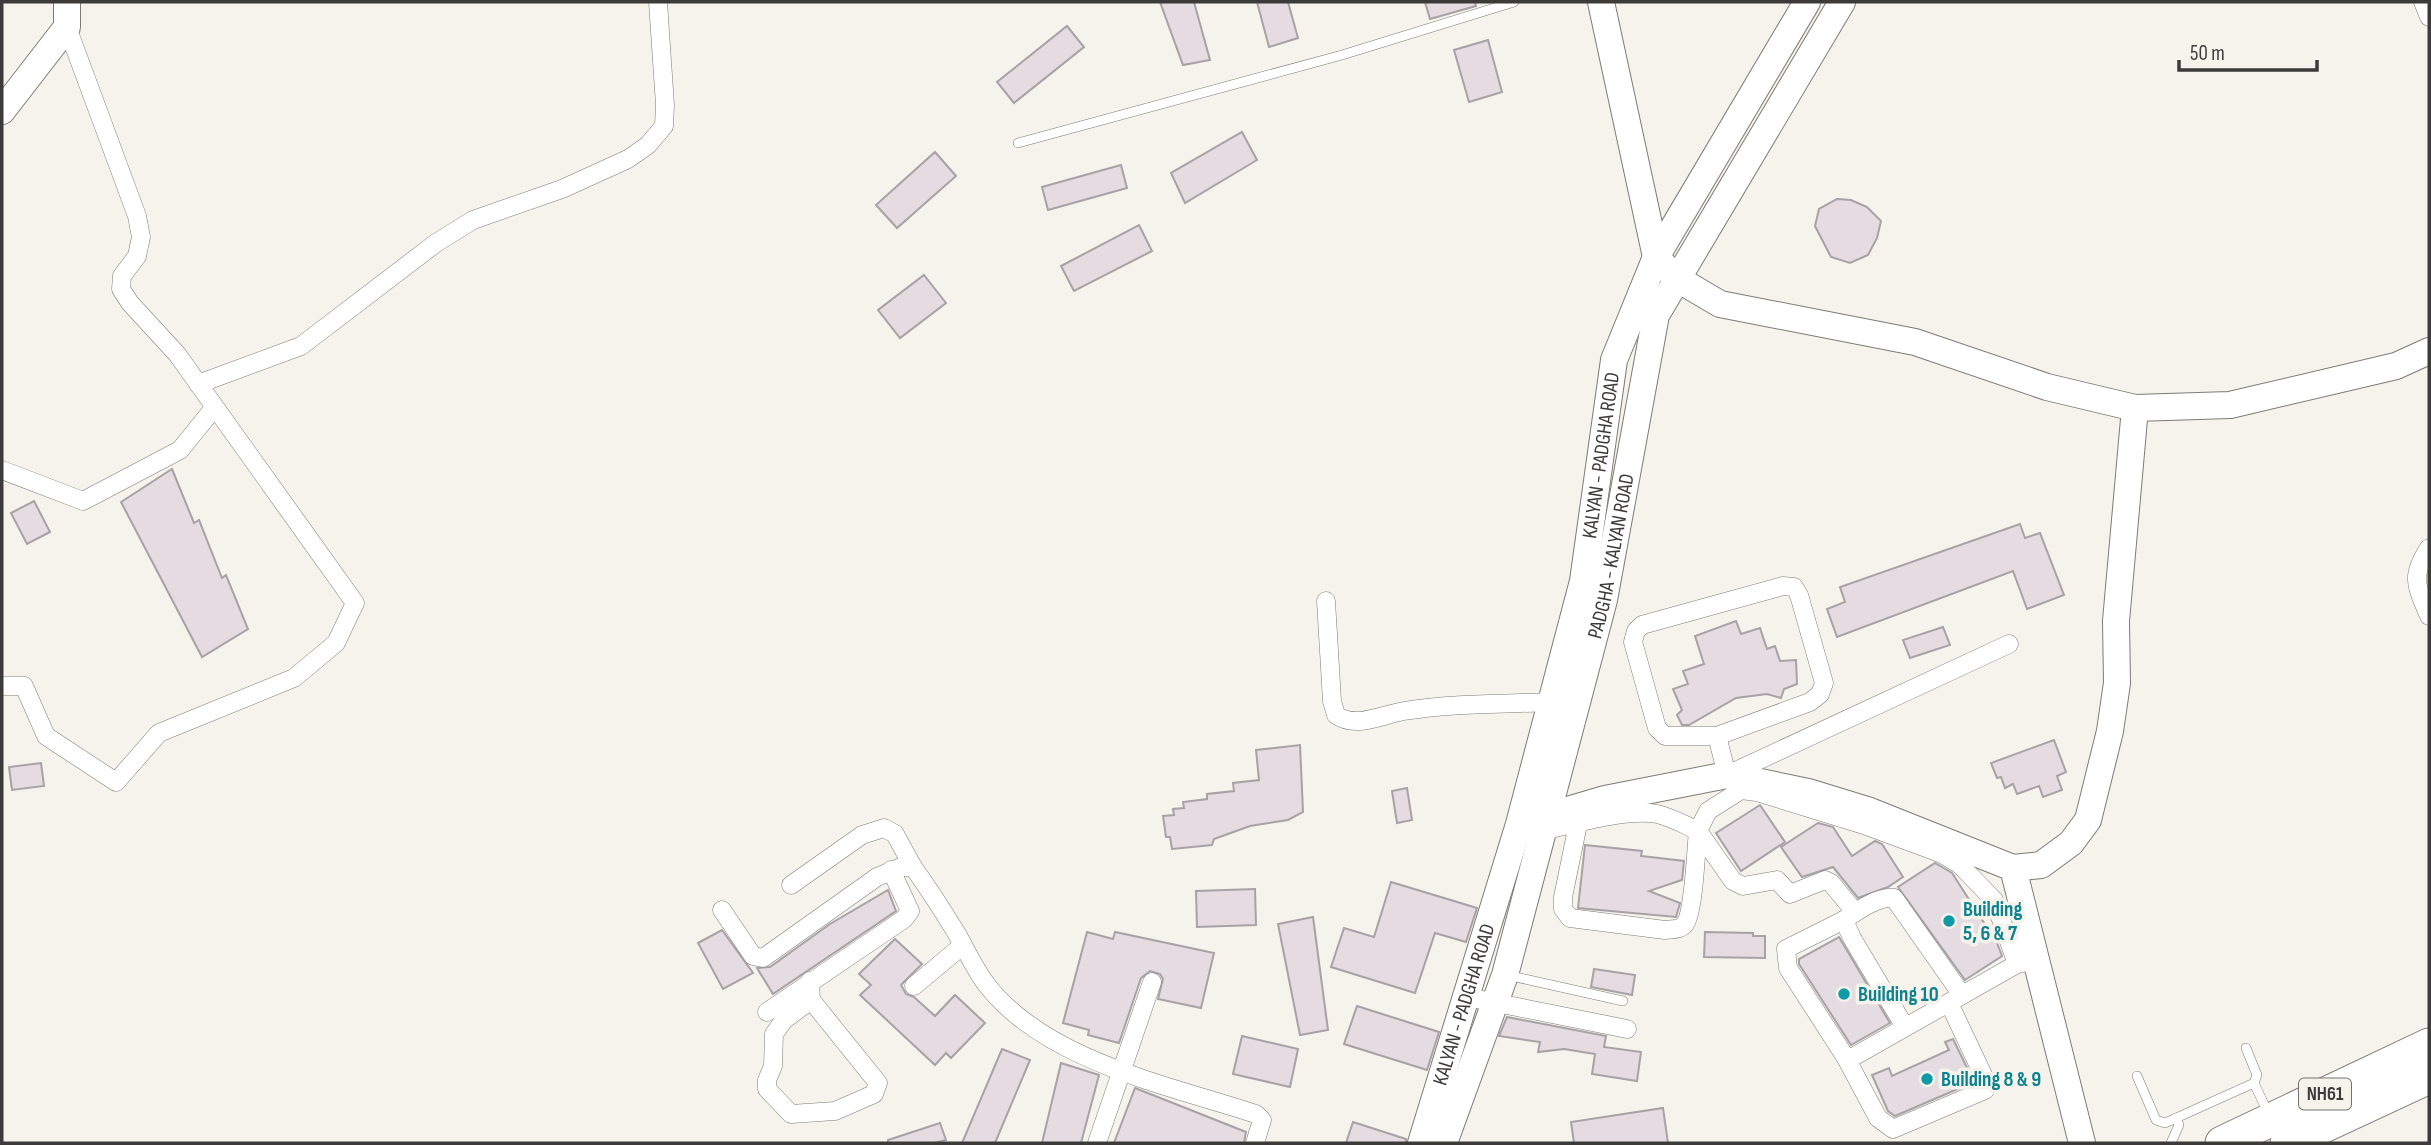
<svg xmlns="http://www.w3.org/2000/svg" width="2431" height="1145" font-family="'Sofia Sans Condensed',sans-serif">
<rect width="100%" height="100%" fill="#f6f3ec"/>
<g fill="#e4dce0" stroke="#a8a1a5" stroke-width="2">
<polygon points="1160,2 1194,2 1210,60 1183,65"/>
<polygon points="1257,2 1288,2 1298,38 1269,47"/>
<polygon points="1425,2 1475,2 1476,6 1430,19"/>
<polygon points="1067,26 1084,47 1014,103 997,82"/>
<polygon points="1488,40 1502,92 1469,102 1454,50"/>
<polygon points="1242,132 1257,160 1185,203 1171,173"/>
<polygon points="935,152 956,176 897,228 876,205"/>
<polygon points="1121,165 1127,188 1048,210 1042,187"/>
<polygon points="1837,199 1851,200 1867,207 1881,221 1877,238 1868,255 1850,263 1831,257 1815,226 1819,209"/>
<polygon points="1139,225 1152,251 1074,291 1061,266"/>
<polygon points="924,275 946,303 900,338 878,310"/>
<polygon points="172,469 194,523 199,520 222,578 226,575 248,629 202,657 121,502"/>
<polygon points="34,501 50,532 27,544 11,513"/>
<polygon points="2020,524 2025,538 2040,533 2064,595 2027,609 2013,571 1837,637 1827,609 1845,602 1840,587"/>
<polygon points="1736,621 1741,634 1760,628 1767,649 1775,646 1780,661 1796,660 1797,684 1784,689 1781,698 1767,694 1736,698 1689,725 1682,725 1677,715 1682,710 1673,689 1688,684 1683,671 1704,664 1695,636"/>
<polygon points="1943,627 1950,645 1910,658 1903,640"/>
<polygon points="2054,740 2066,772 2057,776 2062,790 2043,797 2039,786 2017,794 2013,784 2005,788 2001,777 1997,778 1991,763"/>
<polygon points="1300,745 1303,812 1288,820 1250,826 1214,839 1212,845 1172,849 1170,837 1166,837 1163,816 1174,815 1173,809 1184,808 1183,802 1207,799 1207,794 1234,791 1233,783 1259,780 1256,750"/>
<polygon points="41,763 44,786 12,790 9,767"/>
<polygon points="1407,788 1412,820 1397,823 1392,791"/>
<polygon points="1760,805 1785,842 1741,871 1716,833"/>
<polygon points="1818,823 1833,827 1852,856 1875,841 1882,844 1903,877 1888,887 1858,898 1833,867 1802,877 1781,847"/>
<polygon points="1585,845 1642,851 1641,856 1684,861 1682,880 1649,891 1680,903 1676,917 1578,908"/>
<polygon points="1935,863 1952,873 1997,943 2002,956 1965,980 1898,887"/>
<polygon points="1391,882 1477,908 1466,942 1435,933 1415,993 1331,967 1344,928 1374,937"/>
<polygon points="1255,889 1256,925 1197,927 1196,891"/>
<polygon points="888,890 896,911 773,994 757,968 770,967 830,924"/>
<polygon points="1313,917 1328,1030 1300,1035 1278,924"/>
<polygon points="722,930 753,973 723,989 698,943"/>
<polygon points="1087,932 1113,939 1115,932 1214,953 1201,1008 1158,999 1163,979 1160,974 1150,971 1141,978 1119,1043 1088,1035 1089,1030 1063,1023"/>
<polygon points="1705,932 1753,933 1753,936 1765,936 1765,958 1704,957"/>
<polygon points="1839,937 1890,1023 1851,1045 1799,964 1799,959"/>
<polygon points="895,939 922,964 901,985 906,994 914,997 935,1016 955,995 985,1023 951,1058 946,1053 935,1065 860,995 871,985 859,974"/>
<polygon points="1594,969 1635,975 1632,995 1591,987"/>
<polygon points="1357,1006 1439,1032 1427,1070 1344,1044"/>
<polygon points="1507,1017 1606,1036 1604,1047 1641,1052 1637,1081 1592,1074 1595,1054 1564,1049 1538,1052 1540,1042 1499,1036"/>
<polygon points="1242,1036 1298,1049 1290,1087 1233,1074"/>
<polygon points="1953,1039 1974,1082 1895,1116 1888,1111 1872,1075 1889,1068 1892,1076 1949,1050 1945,1042"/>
<polygon points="1002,1049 1030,1060 995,1143 962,1143"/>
<polygon points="1061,1063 1099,1075 1081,1143 1042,1143"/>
<polygon points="1135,1088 1246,1132 1244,1143 1114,1143"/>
<polygon points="1663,1108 1668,1143 1574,1143 1571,1122"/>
<polygon points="1353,1122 1406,1139 1406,1143 1346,1143"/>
<polygon points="940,1123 946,1140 934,1143 888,1143 888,1140"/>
</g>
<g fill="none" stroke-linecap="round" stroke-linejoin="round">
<defs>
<g id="lane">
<polyline points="1018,143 1342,55 1514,2"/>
<polyline points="1507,975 1623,1001"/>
<polyline points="2137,1076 2156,1120 2165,1123 2254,1083 2257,1075 2246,1048"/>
<polyline points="2254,1083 2268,1113"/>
<polyline points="2171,1143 2179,1125 2176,1118"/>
</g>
<g id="street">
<polyline points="2423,2 2429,17"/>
<polyline points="198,384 301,346 436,243 473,220 562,189 628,159 648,145 664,126 665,105 658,2"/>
<polyline points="2,470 83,501 180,450 214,408"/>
<path d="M2429,548C2410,577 2416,585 2429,616"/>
<polygon points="1783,586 1794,587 1799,595 1824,683 1820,694 1810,702 1717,736 1665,736 1657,728 1633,642 1636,631 1642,625"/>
<path d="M1326,601L1332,701L1336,715C1356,729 1381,715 1404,711C1452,703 1504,704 1552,702"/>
<polyline points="2,686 24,686 46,736 116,782 159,733 294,678 336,643 355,603 177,354 130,303 121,289 122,276 137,256 141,237 137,216 67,27"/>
<polyline points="1717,736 1727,775 2009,644"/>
<path d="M1545,830C1575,824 1628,808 1657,814C1671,817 1685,825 1698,831C1696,848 1694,912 1685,924C1681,930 1672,929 1665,930L1570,918L1563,909V897L1578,824"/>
<polyline points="791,885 862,835 884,828 895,834 913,867"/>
<path d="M722,910L753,956L763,958L877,877L901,867H913C929,889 943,911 957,934C966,950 975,969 986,984C1045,1061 1168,1085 1256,1114L1262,1120L1255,1143"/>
<polyline points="1855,912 1831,883 1825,880 1790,894 1777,880 1743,886 1733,881 1698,831 1708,811 1741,790 1757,792 1867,826 1940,853 1959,864 1994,900 2017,964"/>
<polyline points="1844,920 1786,949 1788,968 1846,1058 1853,1057 2017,964 2027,962"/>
<polyline points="810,981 811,1000 878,1083 874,1094 835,1111 791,1114 767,1089 767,1080 773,1066 774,1034 784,1020 811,1000"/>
<polyline points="914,986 963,945"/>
<polyline points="1467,997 1627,1029"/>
<polyline points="767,1012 904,919 910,911 891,870"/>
<path d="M1905,1027L1852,938L1844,920C1857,911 1878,896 1894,898L1962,995"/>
<polyline points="1846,1058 1878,1118 1893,1129 1985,1090 1985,1079 1949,1003"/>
<polyline points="1097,1143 1152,982"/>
</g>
<g id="secondary">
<polyline points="1601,2 1656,257 1676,278 1720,304 1915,342 2047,387 2135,408 2230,405 2396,366 2429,351"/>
<polyline points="2,111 67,27 67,2"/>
<polyline points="1534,820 1605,799 1727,775 1808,792 1870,811 2013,868 2082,1143"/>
<polyline points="2013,868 2041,865 2071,843 2088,820 2110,731 2117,683 2116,621 2135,408"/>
<path id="s1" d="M1421,1143L1519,824L1583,581L1614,360L1656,257L1807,2"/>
<path id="s2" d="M1444,1143L1505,975L1604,600L1656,315L1842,2"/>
</g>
<g id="highway">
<polyline points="2222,1143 2429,1045"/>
<polyline points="2287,1143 2429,1077"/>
</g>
</defs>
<use href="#lane" stroke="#7e7b75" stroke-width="10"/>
<use href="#street" stroke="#7e7b75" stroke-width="19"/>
<use href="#secondary" stroke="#7e7b75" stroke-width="28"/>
<use href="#highway" stroke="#7e7b75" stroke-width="35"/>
<use href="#lane" stroke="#fff" stroke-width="9"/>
<use href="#street" stroke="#fff" stroke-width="18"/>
<use href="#secondary" stroke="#fff" stroke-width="26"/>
<use href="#highway" stroke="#fff" stroke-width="33"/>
</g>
<g fill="#0f9aa8" stroke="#f6f3ec" stroke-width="2.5">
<circle cx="1949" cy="921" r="7"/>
<circle cx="1844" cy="994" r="7"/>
<circle cx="1927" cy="1079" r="7"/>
</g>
<g text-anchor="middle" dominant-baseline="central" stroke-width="7" stroke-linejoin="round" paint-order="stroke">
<rect fill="#f6f3ec" stroke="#74726f" stroke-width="2" x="2299" y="1078.5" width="52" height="31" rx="5"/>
<g font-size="19" font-weight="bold" fill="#3d3b39">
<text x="2325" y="1094">NH61</text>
</g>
<g font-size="21" fill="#3d3b39" stroke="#f6f3ec">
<text stroke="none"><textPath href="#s1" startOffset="712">KALYAN - PADGHA ROAD</textPath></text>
<text stroke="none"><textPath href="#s2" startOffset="611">PADGHA - KALYAN ROAD</textPath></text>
<text stroke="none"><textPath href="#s1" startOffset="145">KALYAN - PADGHA ROAD</textPath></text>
</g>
<g font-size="21" font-weight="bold" fill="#0d838f" stroke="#f6f3ec" text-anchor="start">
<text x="1963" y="909">Building<tspan x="1963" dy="24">5, 6 &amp; 7</tspan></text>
<text x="1858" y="994">Building 10</text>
<text x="1941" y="1079">Building 8 &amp; 9</text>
</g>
</g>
<rect width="2431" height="1145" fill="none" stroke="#3d3b39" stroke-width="7"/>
<path d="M2179 60v10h138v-10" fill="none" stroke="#3d3b39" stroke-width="3.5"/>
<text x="2190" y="60" font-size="21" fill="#3d3b39" stroke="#f6f3ec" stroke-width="5" paint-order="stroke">50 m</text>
</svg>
